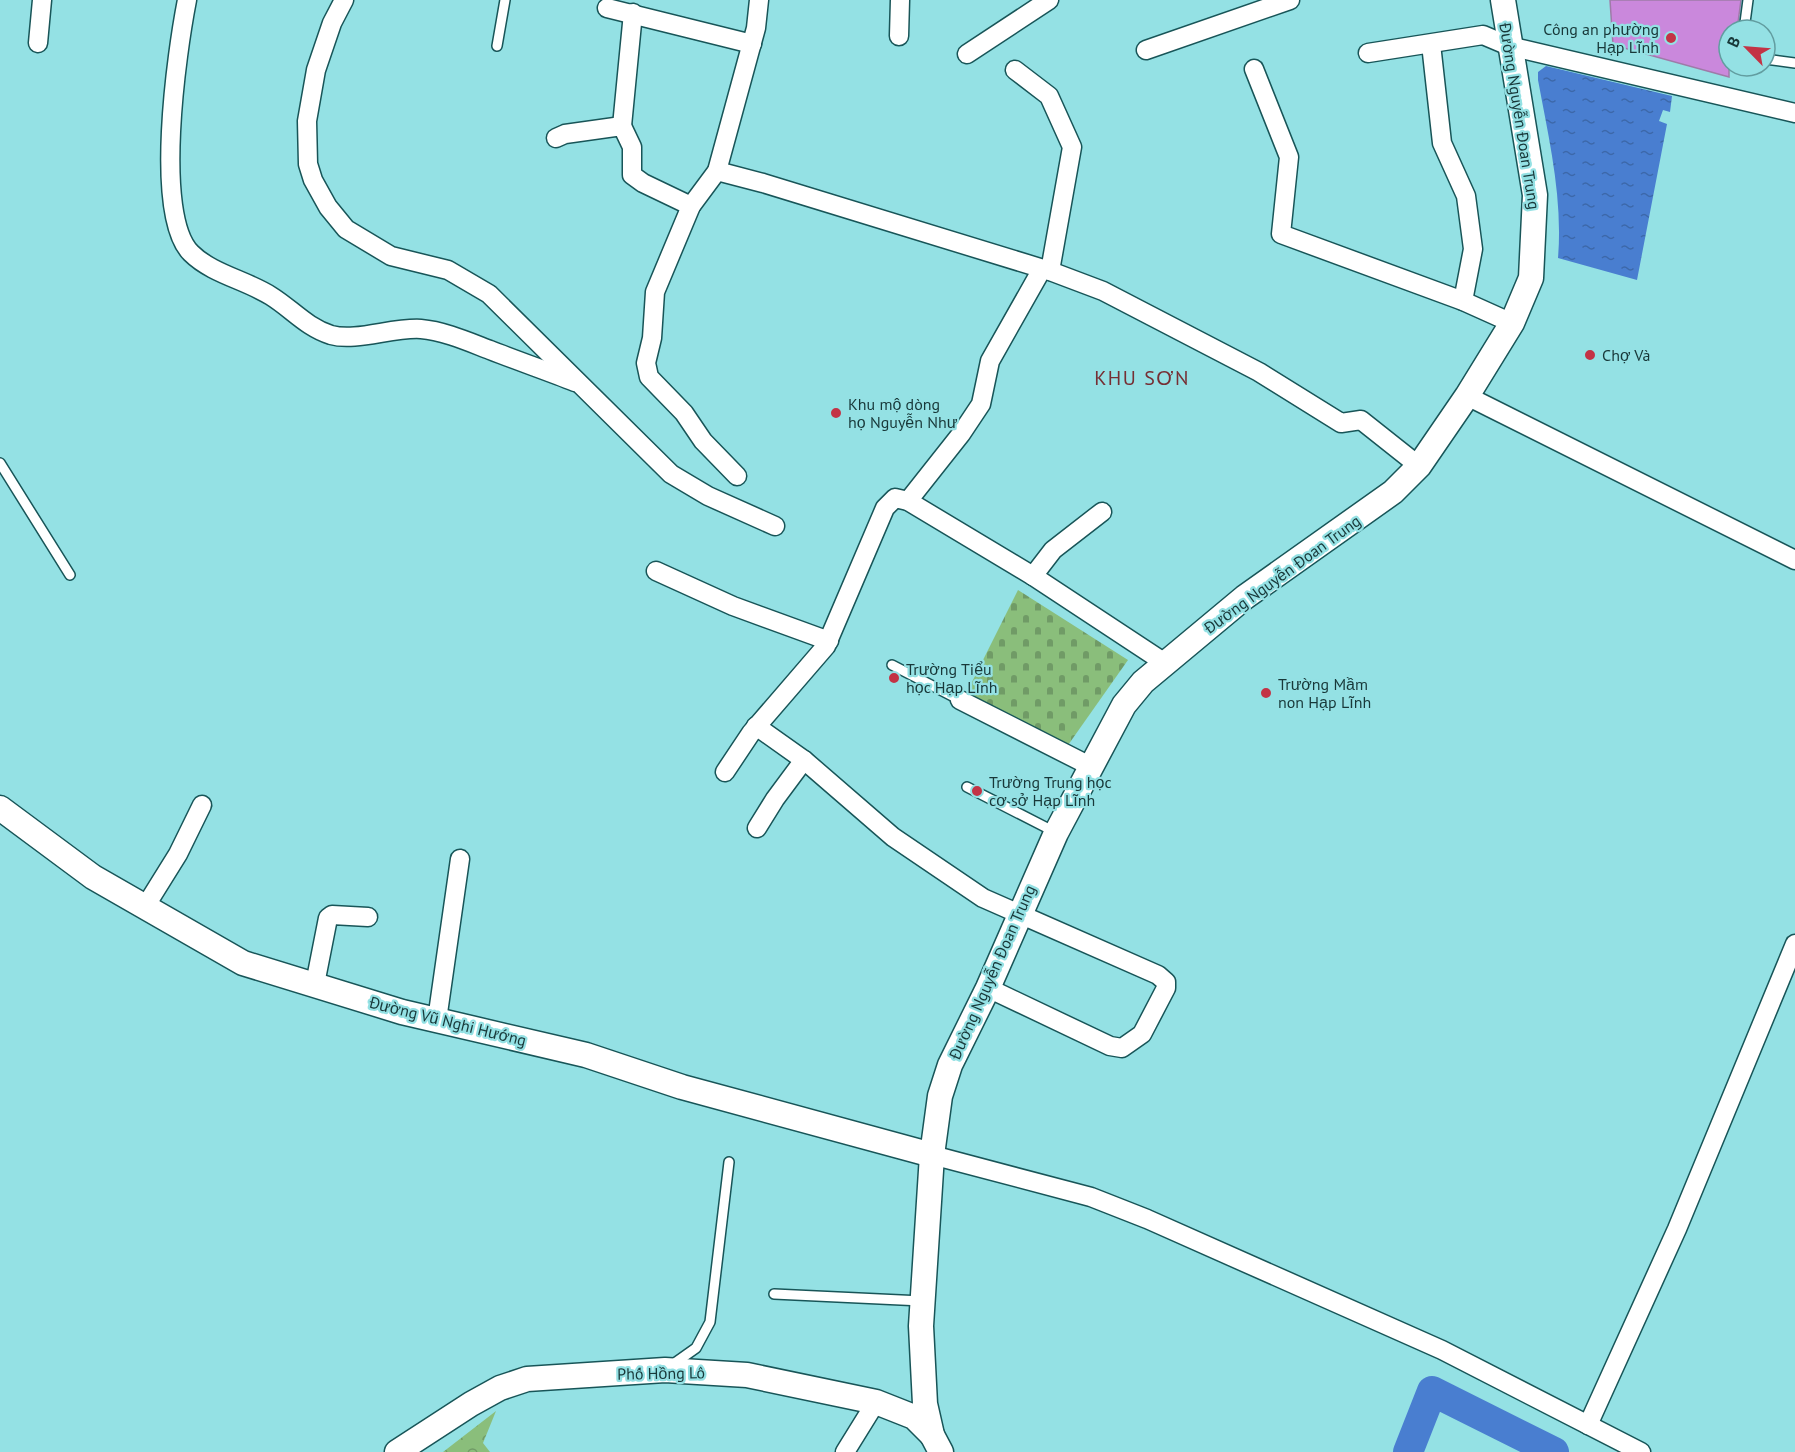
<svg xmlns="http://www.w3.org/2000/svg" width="1795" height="1452" font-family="'PT Sans',sans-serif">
<defs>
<pattern id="forest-crowns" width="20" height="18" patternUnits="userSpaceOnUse" patternTransform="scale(1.5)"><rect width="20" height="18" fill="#8abe7b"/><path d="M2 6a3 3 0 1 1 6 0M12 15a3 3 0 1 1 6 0" fill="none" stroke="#709b66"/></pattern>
<pattern id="cemetery-stones" width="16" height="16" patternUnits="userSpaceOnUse" patternTransform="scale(1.5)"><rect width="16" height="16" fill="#8abe7b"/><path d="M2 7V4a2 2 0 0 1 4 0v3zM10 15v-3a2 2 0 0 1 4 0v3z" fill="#709b66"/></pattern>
<pattern id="water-ripples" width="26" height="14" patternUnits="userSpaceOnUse" patternTransform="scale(1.5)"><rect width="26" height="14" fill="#497ed0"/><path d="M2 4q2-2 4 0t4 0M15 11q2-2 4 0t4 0" fill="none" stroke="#3c68aa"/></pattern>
</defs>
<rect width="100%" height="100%" fill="#94e1e4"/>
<polygon fill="url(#forest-crowns)" points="496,1411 483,1443 490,1452 443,1452"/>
<polygon fill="url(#cemetery-stones)" points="1018,590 1128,660 1066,748 966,694"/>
<path fill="url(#water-ripples)" d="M1546,66L1672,96L1670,112L1663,110L1659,121L1667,124L1637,280L1558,258C1563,198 1549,139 1538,80V72Z"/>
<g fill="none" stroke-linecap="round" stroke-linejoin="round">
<polyline stroke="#497ed0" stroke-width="30" points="1408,1452 1432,1391 1554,1452"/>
</g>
<polygon fill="#ca88dc" stroke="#9e7ba8" stroke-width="1.5" points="1610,0 1741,0 1737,30 1729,30 1729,77 1613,45"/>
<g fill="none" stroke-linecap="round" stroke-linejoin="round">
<defs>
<g id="lane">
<polyline points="1744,30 1748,0"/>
<polyline points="497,46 505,0"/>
<polyline points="1765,59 1795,63"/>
<polyline points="0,463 70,575"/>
<polyline points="892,665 960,700"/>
<polyline points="967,787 1055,832"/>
<polyline points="774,1294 922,1301"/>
<polyline points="672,1365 696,1348 710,1322 729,1162"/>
</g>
<g id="street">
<path d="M187,0C177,51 153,215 191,253C212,274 246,280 271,296C292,309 306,327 331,335C356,342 393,327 421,329C444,331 469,342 490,350C518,361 547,371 575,382"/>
<polyline points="344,0 332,23 316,70 307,121 308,164 313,180 328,207 346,229 391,256 448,270 489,294 671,474 708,496 775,526"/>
<polyline points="607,8 752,44"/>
<polyline points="899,36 900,0"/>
<polyline points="38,43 42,0"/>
<polyline points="1431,44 1442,143 1466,196 1473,249 1463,301"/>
<polyline points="1146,50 1290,0"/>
<polyline points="1368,53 1483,35 1509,46 1795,113"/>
<polyline points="967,54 1049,0"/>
<polyline points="1254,69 1289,157 1281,234 1463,301 1512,323"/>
<polyline points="1015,70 1049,96 1072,147 1050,271"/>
<polyline points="622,126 633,13"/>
<polyline points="556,138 565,134 622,126 632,147 632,175 643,183 691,206"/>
<polyline points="717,171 763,183 1050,271 1103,291 1259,372 1341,423 1361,420 1419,466"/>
<polyline points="1467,396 1795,560"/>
<polyline points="737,476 703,441 684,413 649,377 646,363 652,338 655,292 691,206 717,171 756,28 759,0"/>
<polyline points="908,501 961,434 981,404 990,361 1042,269"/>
<polyline points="656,571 733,606 829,641"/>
<polyline points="1033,576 1053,550 1102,512"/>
<polyline points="960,700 1090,766"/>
<polyline points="756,726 804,760 893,837 983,898 1158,975 1166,982 1166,988 1142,1034 1122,1048 1110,1046 988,988"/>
<polyline points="725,772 751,733 826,646 885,508 895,498 908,501 1033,576 1165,663"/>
<polyline points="757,828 775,799 804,760"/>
<polyline points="145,907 178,854 202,805"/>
<polyline points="315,984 328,918 332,915 368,917"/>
<polyline points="437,1020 460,859"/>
<polyline points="932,1155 1091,1197 1147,1219 1442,1350 1641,1452"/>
<polyline points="1588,1425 1677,1229 1795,944"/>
<polyline points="845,1452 876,1402"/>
</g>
<g id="secondary">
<polyline points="0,808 93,877 243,963 402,1012 586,1055 682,1087 932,1155"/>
<polyline points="397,1452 471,1404 500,1388 527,1379 665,1370 747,1375 876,1402 914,1417 932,1435"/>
<polyline points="941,1452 932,1435 925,1404 921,1326 932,1155 940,1096 950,1065 988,988 1056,833 1124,705 1143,682 1245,597 1393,492 1419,466 1467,396 1512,323 1531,278 1535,195 1503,0"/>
</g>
</defs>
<use href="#lane" stroke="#185558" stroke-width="12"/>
<use href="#street" stroke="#185558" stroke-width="21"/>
<use href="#secondary" stroke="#185558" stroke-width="27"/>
<use href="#lane" stroke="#fff" stroke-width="9"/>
<use href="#street" stroke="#fff" stroke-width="18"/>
<use href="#secondary" stroke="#fff" stroke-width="24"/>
</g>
<g fill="#c33345" stroke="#94e1e4" stroke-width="2">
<circle cx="1671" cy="38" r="6"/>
<circle cx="1590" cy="355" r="6"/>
<circle cx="836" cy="413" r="6"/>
<circle cx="894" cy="678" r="6"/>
<circle cx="1266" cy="693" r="6"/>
<circle cx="977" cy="791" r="6"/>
</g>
<g text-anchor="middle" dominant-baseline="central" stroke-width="4.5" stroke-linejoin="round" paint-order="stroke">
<g font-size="16" fill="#183839" stroke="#94e1e4" text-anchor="start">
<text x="1659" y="29" text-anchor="end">Công an phường<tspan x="1659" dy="18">Hạp Lĩnh</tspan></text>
<text x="1602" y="355">Chợ Và</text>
<text x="848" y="404">Khu mộ dòng<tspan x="848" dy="18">họ Nguyễn Như</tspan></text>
<text x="906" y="669">Trường Tiểu<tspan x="906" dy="18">học Hạp Lĩnh</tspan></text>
<text x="1278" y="684">Trường Mầm<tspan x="1278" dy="18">non Hạp Lĩnh</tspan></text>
<text x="989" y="782">Trường Trung học<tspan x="989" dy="18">cơ sở Hạp Lĩnh</tspan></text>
</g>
<g font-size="16" fill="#183839" stroke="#94e1e4">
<text transform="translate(1520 116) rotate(81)">Đường Nguyễn Đoan Trung</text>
<text transform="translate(1282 574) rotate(-36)">Đường Nguyễn Đoan Trung</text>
<text transform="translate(992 972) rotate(-66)">Đường Nguyễn Đoan Trung</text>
<text transform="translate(448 1021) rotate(14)">Đường Vũ Nghi Hướng</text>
<text transform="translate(661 1373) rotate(-1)">Phố Hồng Lô</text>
</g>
<g font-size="20" letter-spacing="1.5" fill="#762f34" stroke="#94e1e4">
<text x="1142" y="378">KHU SƠN</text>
</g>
</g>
<g transform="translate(1747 48) rotate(295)"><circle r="28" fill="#94e1e4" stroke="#629da0" stroke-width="1.5"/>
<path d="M0-4.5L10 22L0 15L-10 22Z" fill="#c33345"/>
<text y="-9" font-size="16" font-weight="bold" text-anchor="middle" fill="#183839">B</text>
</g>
</svg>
